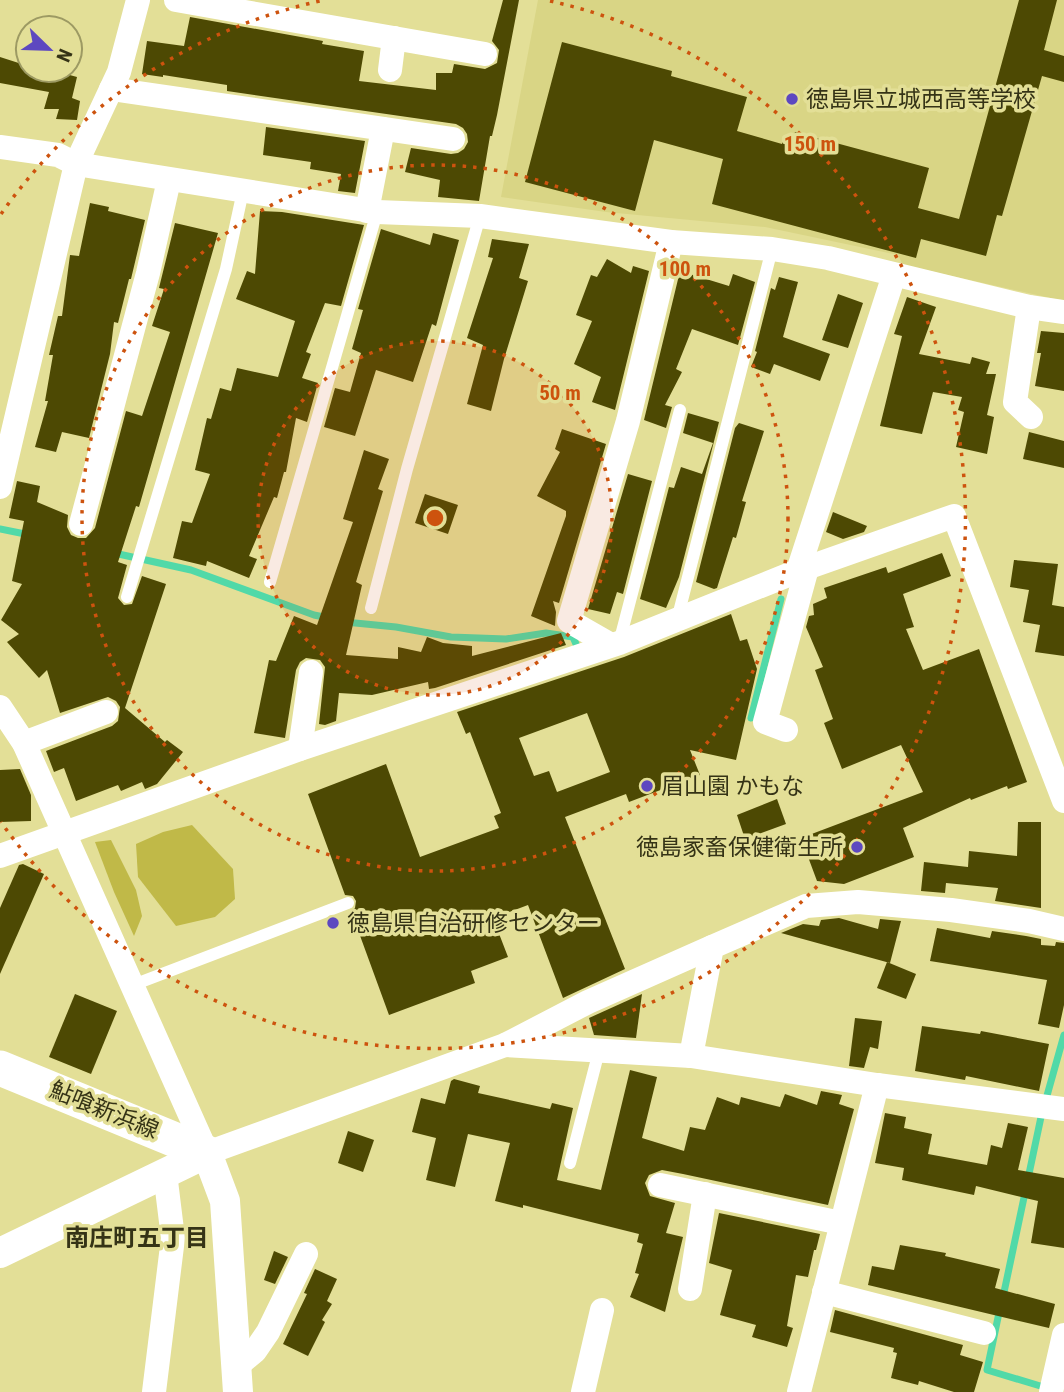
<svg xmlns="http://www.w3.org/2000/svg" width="1064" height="1392" font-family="'Roboto Condensed','Noto Sans JP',sans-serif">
<rect width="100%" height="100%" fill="#e3df97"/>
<polygon fill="#d9d585" points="538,0 1064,0 1064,301 903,265 898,255 765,227 606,212 501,197"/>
<g fill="#c0b948">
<polygon points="192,825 233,869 235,899 215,917 176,926 138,877 136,844 163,832"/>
<polygon points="111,840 136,890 142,916 134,936 114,892 95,842"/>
</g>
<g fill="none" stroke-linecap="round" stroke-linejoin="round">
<g stroke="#51d9a8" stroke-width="7">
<polyline points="0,529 30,535"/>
<polyline points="114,553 191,570 314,615 329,618"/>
<polyline points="345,622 396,627 451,637 506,639 546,633 573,637 576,644"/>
<polyline points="751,718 781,599"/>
<polyline points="1003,1297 1041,1117 1064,1035"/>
<polyline points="1000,1308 987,1370 1047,1388"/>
</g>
</g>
<g fill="#4d4903" fill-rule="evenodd">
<polygon points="503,0 519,0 497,115 492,136 490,136 479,201 438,197 440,180 405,172 411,148 451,154 458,153 464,149 468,142 467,134 463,128 456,124 227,91 227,85 163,75 163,77 142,74 147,41 184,46 190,17 323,41 322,44 364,51 359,81 436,90 436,73 452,73 454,64 485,69 497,63 499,50 492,41"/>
<polygon points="1019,0 1057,0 1044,50 1064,56 1064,82 1042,76 1002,216 997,215 986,256 921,239 916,258 712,204 723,159 654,140 635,211 525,182 562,42 672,71 671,76 747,97 737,131 782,144 784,137 793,140 795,132 929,168 918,208 959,219"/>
<polygon points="0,57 28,66 28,70 42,70 54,74 55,71 77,77 72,98 80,101 77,120 56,119 59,109 44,109 49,92 0,83"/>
<polygon points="266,127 365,141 355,193 338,191 341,174 310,169 311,162 263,155"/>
<polygon points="90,203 109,207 108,211 145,220 131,279 129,279 118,323 114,322 110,354 89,438 62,432 56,452 35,447 48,401 45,401 53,355 49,355 58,316 62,316 70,255 79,256"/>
<polygon points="260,211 282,212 364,225 341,306 325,303 306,352 311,354 302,378 318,383 307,422 296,418 286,472 284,472 277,498 274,497 249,556 257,559 249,578 207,561 206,566 173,558 182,521 192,523 210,474 195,470 207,418 211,419 220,388 231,391 237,368 278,377 295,321 236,299 247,271 255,274"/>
<polygon points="175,223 218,233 139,507 136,506 118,562 127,565 118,598 124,605 132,604 142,576 166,584 125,708 165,742 167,740 183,752 157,784 145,789 142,782 121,791 118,785 76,801 64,768 54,772 46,751 112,726 118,721 120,707 116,701 108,697 60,713 47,670 39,678 7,642 19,634 1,620 22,584 12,581 24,521 9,518 17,481 40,486 37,502 68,515 67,527 71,535 78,538 86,538 95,528 126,411 142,416 170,332 152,326 164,289 159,288"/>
<polygon points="381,229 430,245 433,233 459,240 436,326 432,324 413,382 376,370 355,436 324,427 335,388 350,392 361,353 352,349 363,310 358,309"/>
<polygon points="492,239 529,244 519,278 528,281 504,359 491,411 467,404 483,345 467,338 493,258 488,257"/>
<polygon points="607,259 631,273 633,266 649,271 615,410 592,402 601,377 574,364 592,321 576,315 591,275 597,277"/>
<polygon points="680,271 729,286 733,274 755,282 738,345 692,329 676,369 682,372 665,405 672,407 666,428 644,420"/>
<polygon points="779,277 798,282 783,337 830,354 820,381 774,364 770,374 751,367 757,352 755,351 771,288 775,290"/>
<polygon points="838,294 863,303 848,348 822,340"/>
<polygon points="907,297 936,307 919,354 970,364 972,357 990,362 986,374 996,374 987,415 994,417 987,454 956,447 964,412 958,410 962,397 933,392 922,434 880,426 902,336 894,334"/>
<polygon points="1041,331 1064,333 1064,391 1035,386 1041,353 1037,353"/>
<polygon points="688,413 719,422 679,577 666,608 640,599 669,487 674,488 681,467 702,474 713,443 683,433"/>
<polygon points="739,423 764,431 742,501 746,502 736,538 733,537 717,588 714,589 696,582 735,428"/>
<polygon points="562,429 606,444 559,603 553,601 556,612 555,626 531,616 566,516 566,511 537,496 560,452 555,449"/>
<polygon points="1029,432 1064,441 1064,468 1023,459"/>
<polygon points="364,450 389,459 378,489 383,491 356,582 362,585 346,655 398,659 398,647 421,652 427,637 443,643 472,646 472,656 561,633 566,645 435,688 429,689 428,682 372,695 339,693 336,721 325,725 319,724 325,667 320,660 306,658 300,662 296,670 285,738 254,733 269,660 276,661 294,616 317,625 353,522 343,519"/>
<polygon points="628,474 652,481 623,594 617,592 610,614 588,609"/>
<polygon points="425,494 458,505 448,534 415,523"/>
<polygon points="833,512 867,526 864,532 843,539 826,532"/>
<polygon points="942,553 951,576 903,594 914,627 906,629 923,670 979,649 1027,782 1008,789 1007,786 971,800 970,798 903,828 914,857 844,884 817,881 801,838 923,792 901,745 842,769 824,723 833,719 815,670 823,667 806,627 809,616 814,615 813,604 827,598 824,588 886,567 888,573"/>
<polygon points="1014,560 1058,564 1052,605 1064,607 1064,656 1035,652 1040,625 1023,622 1029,590 1010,587"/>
<path d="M731,614L740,641L747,639L757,669L736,760L690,750L700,775L629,802L626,794L565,817L625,969L563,998L528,905L493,918L508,957L471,971L475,983L389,1015L351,911L355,908L356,901L353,896L345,895L308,794L386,764L420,857L499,828L494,816L501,813L470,732L466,734L457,712L624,657ZM587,713L610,772L557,792L549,771L534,776L519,738Z"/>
<polygon points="20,769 31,795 31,821 0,822 0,770"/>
<polygon points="777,799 786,824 745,839 737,815"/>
<polygon points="1018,822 1041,822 1041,908 995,901 998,888 946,883 945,893 921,891 924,862 968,867 969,851 1017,856"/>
<polygon points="23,864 44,874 0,974 0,908 19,865"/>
<polygon points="839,918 878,929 880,919 901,921 890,963 781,933 803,924 819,926 821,920"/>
<polygon points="937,928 990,938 992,931 1026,936 1041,939 1041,945 1055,946 1056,942 1064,943 1064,1005 1059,1028 1038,1024 1047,980 930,961"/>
<polygon points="887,962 916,974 906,999 877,988"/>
<polygon points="75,994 117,1011 91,1074 49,1057"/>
<polygon points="642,994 636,1038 594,1035 589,1018"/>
<polygon points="855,1018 882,1021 878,1049 870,1047 864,1068 849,1066"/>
<polygon points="922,1026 980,1034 981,1031 1049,1044 1039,1091 966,1076 965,1080 915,1071"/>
<polygon points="630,1070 657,1077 642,1138 684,1151 690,1127 705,1130 717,1097 739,1105 741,1097 780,1107 785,1094 817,1105 821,1091 842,1095 839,1104 854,1109 828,1205 683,1174 662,1170 649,1175 645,1183 650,1196 675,1203 666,1233 683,1237 665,1312 630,1297 639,1274 635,1273 643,1244 637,1242 639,1234 523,1205 523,1208 495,1201 510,1143 468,1134 455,1187 426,1180 436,1138 412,1132 421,1098 445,1104 451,1081 454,1079 480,1086 478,1093 550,1109 552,1103 573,1108 557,1180 601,1190"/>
<polygon points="885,1113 906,1117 904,1128 932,1134 928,1154 987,1165 991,1145 1002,1148 1008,1123 1028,1127 1018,1170 1064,1178 1064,1248 1031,1243 1038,1201 976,1186 974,1195 902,1180 904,1168 875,1163"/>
<polygon points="348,1131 374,1140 363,1172 338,1163"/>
<polygon points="719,1213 820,1234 816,1250 814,1250 808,1277 796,1275 787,1326 793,1328 787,1347 752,1337 756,1325 720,1315 732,1270 709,1263"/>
<polygon points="900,1245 946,1253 945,1256 1000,1269 995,1288 1055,1304 1049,1328 868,1285 872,1266 894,1270"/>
<polygon points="274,1251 288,1257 275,1284 264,1280"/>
<polygon points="315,1269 337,1279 327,1301 332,1304 322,1320 325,1322 308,1356 283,1344 307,1294 304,1293"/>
<polygon points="835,1310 963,1345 960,1355 983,1362 974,1392 954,1392 919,1381 918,1385 891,1378 897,1353 893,1352 894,1348 830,1332"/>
</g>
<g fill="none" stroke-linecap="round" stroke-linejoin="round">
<g stroke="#fff" stroke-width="12">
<polyline points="270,582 377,212"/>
<polyline points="127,597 226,269 243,191"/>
<polyline points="371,608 407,469 480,216"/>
<polyline points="677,620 772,249"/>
<polyline points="619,643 680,410"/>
<polyline points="133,985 348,903"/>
<polyline points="570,1163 599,1051"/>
</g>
<g stroke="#fff" stroke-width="24">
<polyline points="176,0 485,54"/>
<polyline points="390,70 394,38"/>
<polyline points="111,89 453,139"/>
<polyline points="0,147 58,155 76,164 377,212 480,216 671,242 772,249 828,258 1029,307 1064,312"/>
<polyline points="367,211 383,129"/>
<polyline points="1029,307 1015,402 1031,417"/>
<polyline points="0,487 76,164 119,72 138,0"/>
<polyline points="81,524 148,273 169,180"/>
<polyline points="798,571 894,275"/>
<polyline points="611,645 569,621 628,421 671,242"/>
<polyline points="0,707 24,743 207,1153 505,1045 588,1002 712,947"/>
<polyline points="786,730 765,722 807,568"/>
<polyline points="24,743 106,712"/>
<polyline points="300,749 311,672"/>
<polyline points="0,856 300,749 619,643 798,571 954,516 1064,801"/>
<polyline points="505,1045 691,1056 877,1085 1064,1109"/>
<polyline points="691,1056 712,947 806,906 858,902 951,910 1029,921 1064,929"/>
<polyline points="660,1185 841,1223"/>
<polyline points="690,1289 705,1194"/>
<polyline points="824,1292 984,1333"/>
<polyline points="237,1366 255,1351 268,1332 306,1254"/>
<polyline points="154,1392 173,1238 165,1173"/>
<polyline points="583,1392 602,1310"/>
<polyline points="799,1392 877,1085"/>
<polyline points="1051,1392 1064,1335"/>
</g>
<polyline stroke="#fff" stroke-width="30" points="0,1253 207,1153 225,1201 238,1392"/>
<polyline stroke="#fff" stroke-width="35" points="0,1068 207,1153"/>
</g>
<circle cx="435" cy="518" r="177" fill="#cd530e" fill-opacity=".12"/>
<g fill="none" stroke="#cd530e" stroke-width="3.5" stroke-dasharray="3.5 7">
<circle cx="435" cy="518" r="177"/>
<circle cx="435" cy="518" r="353"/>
<path d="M1 214A530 530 0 0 1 320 1M550 1A530 530 0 1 1 1 822"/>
</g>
<g fill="#5d48c0" stroke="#e3df97" stroke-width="2.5">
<circle cx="792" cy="99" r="7"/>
<circle cx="647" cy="786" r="7"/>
<circle cx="857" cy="847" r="7"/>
<circle cx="333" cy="923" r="7"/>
</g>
<g text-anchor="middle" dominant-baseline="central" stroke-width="7" stroke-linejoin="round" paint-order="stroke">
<g font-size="23" fill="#353316" stroke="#e3df97" text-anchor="start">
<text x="806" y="99">徳島県立城西高等学校</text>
<text x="661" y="786">眉山園 かもな</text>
<text x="843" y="847" text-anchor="end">徳島家畜保健衛生所</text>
<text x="347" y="923">徳島県自治研修センター</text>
</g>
<g font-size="23" fill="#353316" stroke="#e3df97">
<text transform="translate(104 1110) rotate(22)">鮎喰新浜線</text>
</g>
<g font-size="24" font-weight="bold" fill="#353316" stroke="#e3df97">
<text x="137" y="1238">南庄町五丁目</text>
</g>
</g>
<circle cx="435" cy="518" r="10" fill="#cd530e" stroke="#e3df97" stroke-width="3.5"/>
<g font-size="21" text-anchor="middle" font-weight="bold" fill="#cd530e" stroke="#e3df97" stroke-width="7" stroke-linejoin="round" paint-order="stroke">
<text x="810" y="151">150 m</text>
<text x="685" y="276">100 m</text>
<text x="560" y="400">50 m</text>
</g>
<g transform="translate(49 49) rotate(113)"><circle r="33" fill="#e3df97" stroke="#9d9a63" stroke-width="2"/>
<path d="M0-5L12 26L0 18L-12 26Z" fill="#5d48c0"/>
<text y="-10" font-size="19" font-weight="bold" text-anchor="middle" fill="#353316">N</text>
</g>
</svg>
